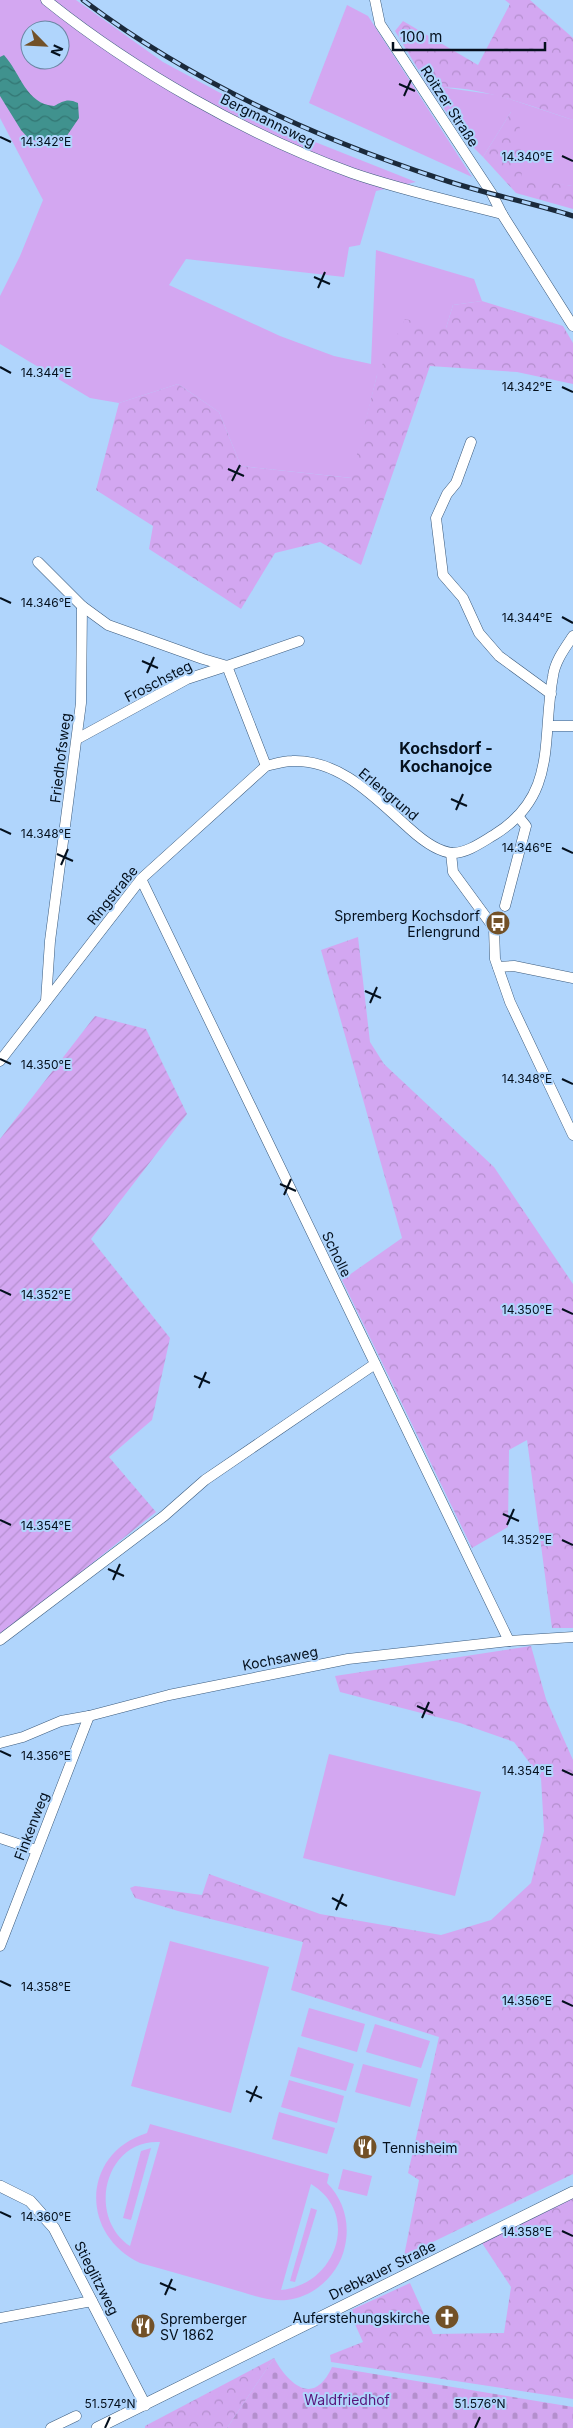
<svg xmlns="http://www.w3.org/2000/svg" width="573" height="2428" font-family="Inter,sans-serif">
<defs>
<pattern id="forest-crowns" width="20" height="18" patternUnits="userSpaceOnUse" patternTransform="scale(1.25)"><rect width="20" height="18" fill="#d3a7f1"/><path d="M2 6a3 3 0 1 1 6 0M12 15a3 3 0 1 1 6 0" fill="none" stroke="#b48fce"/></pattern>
<pattern id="cemetery-stones" width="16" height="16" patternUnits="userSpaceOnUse" patternTransform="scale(1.25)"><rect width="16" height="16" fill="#d3a7f1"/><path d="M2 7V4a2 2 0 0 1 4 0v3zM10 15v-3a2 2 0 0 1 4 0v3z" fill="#b48fce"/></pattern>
<pattern id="garden-furrows" width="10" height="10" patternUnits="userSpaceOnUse" patternTransform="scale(1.25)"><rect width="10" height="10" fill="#d3a7f1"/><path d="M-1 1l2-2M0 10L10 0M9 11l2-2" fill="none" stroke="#b48fce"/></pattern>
<pattern id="water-waves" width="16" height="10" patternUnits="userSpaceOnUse" patternTransform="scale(1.25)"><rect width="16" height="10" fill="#40928e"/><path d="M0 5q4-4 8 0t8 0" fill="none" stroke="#337673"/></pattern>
</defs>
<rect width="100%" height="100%" fill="#b0d5fc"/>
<g fill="#d3a7f1" fill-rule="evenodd">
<path d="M0,0H76L163,62L300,136L416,182L376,191L360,245L349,247L344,277L186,259L169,285L280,336L334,356L371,364L376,250L474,279L482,301L453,305L446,328L377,375L352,478L241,466L219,412L178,384L119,403L90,398L0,344V296L20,256L43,200L0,118ZM30,30H60V60H30Z"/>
<polygon points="347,5 368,16 472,177 309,103"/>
<polygon points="440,87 497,95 573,120 573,186 520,180 511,112 483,157 467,141 430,89"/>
<polygon points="329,1754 481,1792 455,1896 303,1858"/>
<polygon points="170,1941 269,1967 231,2113 131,2086"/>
<polygon points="309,2008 365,2024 357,2052 301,2036"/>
<polygon points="375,2024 430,2041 421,2068 366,2052"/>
<polygon points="298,2047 354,2064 346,2091 290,2076"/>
<polygon points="363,2064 418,2079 410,2107 355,2092"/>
<polygon points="289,2080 344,2096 337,2123 281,2107"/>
<polygon points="279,2112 335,2128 327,2154 272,2139"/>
<path d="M150,2124L329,2174L327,2183C344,2200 350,2223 345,2246C340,2273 315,2297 287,2300C267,2302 247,2293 228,2288C198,2279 169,2271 140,2263C79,2234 82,2153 147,2133ZM160,2142L130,2246C86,2216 105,2139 160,2142ZM311,2184C361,2214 336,2285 281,2290Z"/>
<polygon points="151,2148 131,2220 123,2218 141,2151"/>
<polygon points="343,2169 372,2176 367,2196 338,2189"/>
<polygon points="311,2208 317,2210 295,2282 290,2281"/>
</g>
<g fill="url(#forest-crowns)">
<path d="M505,0H530L573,38V120C536,108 468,81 430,89L395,31L403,21L478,65L510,4Z"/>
<polygon points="511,112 519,113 522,178 573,186 573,209 516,193 483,157"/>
<polygon points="482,301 563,326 573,343 573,384 517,372 430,366 361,565 320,542 275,553 241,609 149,549 153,526 96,490 119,403 178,384 219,412 241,466 351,478 377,375 405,319 446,328 453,305"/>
<polygon points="358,937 370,1042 384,1064 494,1167 573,1284 573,1628 552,1628 527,1440 509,1450 508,1527 472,1548 342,1280 402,1238 321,950"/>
<polygon points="531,1646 546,1699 573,1760 573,2174 404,2256 419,2180 408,2173 439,2037 291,1990 303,1942 178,1911 135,1898 130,1888 135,1886 202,1895 209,1874 320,1914 441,1935 491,1920 531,1883 544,1831 541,1778 514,1742 460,1723 340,1692 335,1676"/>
<polygon points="573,2198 573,2399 331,2362 330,2355 363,2342 349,2311 410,2283 433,2334 504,2333 511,2287 480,2240"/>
<polygon points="274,2358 227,2428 145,2428 145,2426"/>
</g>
<path fill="url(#cemetery-stones)" d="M274,2358C289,2385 314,2407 332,2367L573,2407V2428H227Z"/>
<polygon fill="url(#garden-furrows)" points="95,1016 146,1029 187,1114 91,1239 170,1338 152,1420 109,1457 156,1512 0,1637 0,1139"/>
<path fill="url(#water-waves)" d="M4,55C21,74 26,104 54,106C63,101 68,98 78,103L79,118L64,140L45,144L28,138L21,130L0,96V57Z"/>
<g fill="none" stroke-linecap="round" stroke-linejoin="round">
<defs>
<g id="minor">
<path d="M46,0C133,70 247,135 352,173C401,190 452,201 502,214"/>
<polyline points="375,0 380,24 492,194 502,214 573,326"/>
<polyline points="471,442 456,483 447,494 436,518 443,575 463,598 479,633 499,656 551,694"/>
<polyline points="38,562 82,606 108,625 203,659 227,666 299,641"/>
<polyline points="549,726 573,726"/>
<polyline points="77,739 187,679 227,666 266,766"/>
<polyline points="451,853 453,872 494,928 495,959 510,1002 573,1135"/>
<polyline points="141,879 509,1641"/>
<polyline points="505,906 526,826 518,816"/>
<polyline points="498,967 514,966 573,978"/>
<polyline points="46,1001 50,941 81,703 82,606"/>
<path d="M0,1061L141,879L266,766C274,764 284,761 292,761C341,759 377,800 410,829C421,839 437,852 453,853C467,853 482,842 494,835C559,795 541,739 553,676C555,661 565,648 573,636"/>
<polyline points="0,1640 164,1516 205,1480 375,1364"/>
<polyline points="0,1743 23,1737 61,1721 89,1716 169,1695 348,1659 509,1641 573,1637"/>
<polyline points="0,1838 36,1850"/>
<polyline points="0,1946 89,1716"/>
<polyline points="0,2318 92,2301"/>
<polyline points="51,2428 76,2416"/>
</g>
<g id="tertiary">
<polyline points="0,2186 30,2201 54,2228 145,2405"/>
<polyline points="97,2428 573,2192"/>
</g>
</defs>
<use href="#minor" stroke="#3b5b7d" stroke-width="11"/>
<use href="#tertiary" stroke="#3b5b7d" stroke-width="12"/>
<use href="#minor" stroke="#fff" stroke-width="10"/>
<use href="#tertiary" stroke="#fff" stroke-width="11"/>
<defs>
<path id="rail" d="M83,0C190,81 315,138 441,179C485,194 530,202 573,216"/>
</defs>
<use href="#rail" stroke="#1b2a3b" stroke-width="5"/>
<use href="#rail" stroke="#b0d5fc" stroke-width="3" stroke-dasharray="9" stroke-linecap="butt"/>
</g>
<path fill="none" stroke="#04101d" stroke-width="2" d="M399,84L415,91M404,96L411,80M0,137L11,142M562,156L573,161M314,277L330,284M318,288L325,272M0,367L11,373M562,387L573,392M228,469L244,476M232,481L240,465M0,598L11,603M562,617L573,623M142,661L158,668M147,673L154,657M451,799L467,806M456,810L463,794M0,829L11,834M562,848L573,853M57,854L73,861M61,865L68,849M365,991L381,998M370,1003L377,987M0,1059L11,1064M562,1079L573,1084M280,1184L296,1191M284,1195L291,1179M0,1290L11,1295M562,1309L573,1314M194,1376L210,1383M199,1388L206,1372M503,1514L519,1521M0,1520L11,1525M507,1525L514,1509M562,1540L573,1545M108,1569L124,1576M113,1580L120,1564M417,1706L433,1713M422,1718L429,1702M0,1751L11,1756M562,1770L573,1775M332,1898L347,1906M336,1910L343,1894M0,1981L11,1986M562,2001L573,2006M246,2091L262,2098M250,2102L257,2086M0,2212L11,2217M562,2231L573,2236M160,2283L176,2290M165,2295L172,2279M105,2428L110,2417M475,2428L480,2417"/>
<defs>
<symbol id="bus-disc" viewBox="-11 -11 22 22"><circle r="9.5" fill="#725128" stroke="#b0d5fc"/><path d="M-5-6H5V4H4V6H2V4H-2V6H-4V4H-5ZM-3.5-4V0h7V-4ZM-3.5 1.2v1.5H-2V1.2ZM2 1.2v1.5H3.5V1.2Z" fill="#fff"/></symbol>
<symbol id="restaurant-disc" viewBox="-11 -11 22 22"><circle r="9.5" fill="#725128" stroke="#b0d5fc"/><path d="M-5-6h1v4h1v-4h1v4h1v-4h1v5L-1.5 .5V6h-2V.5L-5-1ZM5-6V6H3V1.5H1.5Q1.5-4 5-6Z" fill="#fff"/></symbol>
<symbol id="church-disc" viewBox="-11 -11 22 22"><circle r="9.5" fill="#725128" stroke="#b0d5fc"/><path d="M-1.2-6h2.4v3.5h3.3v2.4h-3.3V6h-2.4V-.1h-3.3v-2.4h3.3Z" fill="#fff"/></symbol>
</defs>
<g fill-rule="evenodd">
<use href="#bus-disc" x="484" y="909" width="28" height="28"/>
<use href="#restaurant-disc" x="351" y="2133" width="28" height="28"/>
<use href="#church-disc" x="433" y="2303" width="28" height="28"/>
<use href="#restaurant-disc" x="129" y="2312" width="28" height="28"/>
</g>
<g text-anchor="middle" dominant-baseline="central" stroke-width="4" stroke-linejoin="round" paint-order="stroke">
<g font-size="14" fill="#04101d" stroke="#b0d5fc">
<text transform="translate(450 106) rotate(57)">Roitzer Straße</text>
<text transform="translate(268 120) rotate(26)">Bergmannsweg</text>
<text transform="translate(158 681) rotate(-27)">Froschsteg</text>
<text transform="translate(60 758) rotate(-83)">Friedhofsweg</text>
<text transform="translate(389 794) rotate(40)">Erlengrund</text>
<text transform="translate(112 895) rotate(-51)">Ringstraße</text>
<text transform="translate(337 1254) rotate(64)">Scholle</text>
<text transform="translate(280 1658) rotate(-11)">Kochsaweg</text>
<text transform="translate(31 1826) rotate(-69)">Finkenweg</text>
<text transform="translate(382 2270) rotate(-26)">Drebkauer Straße</text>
<text transform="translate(97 2278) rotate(63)">Stieglitzweg</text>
</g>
<g font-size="14" fill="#04101d" stroke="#b0d5fc" text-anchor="end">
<text x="480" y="915">Spremberg Kochsdorf<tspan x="480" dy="16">Erlengrund</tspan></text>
<text x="382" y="2147" text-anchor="start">Tennisheim</text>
<text x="430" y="2317">Auferstehungskirche</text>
<text x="160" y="2318" text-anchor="start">Spremberger<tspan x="160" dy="16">SV 1862</tspan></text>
</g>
<g font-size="14" fill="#59147b" stroke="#b0d5fc">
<text x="347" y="2399">Waldfriedhof</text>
</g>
<g font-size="16" font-weight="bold" fill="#04101d" stroke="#b0d5fc">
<text x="446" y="748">Kochsdorf -<tspan x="446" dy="18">Kochanojce</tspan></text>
</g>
</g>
<g font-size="12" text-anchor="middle" fill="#04101d" stroke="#b0d5fc" stroke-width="4" stroke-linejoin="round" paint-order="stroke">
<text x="46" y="146">14.342°E</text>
<text x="527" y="161">14.340°E</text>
<text x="46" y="377">14.344°E</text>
<text x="527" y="391">14.342°E</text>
<text x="46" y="607">14.346°E</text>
<text x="527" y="622">14.344°E</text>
<text x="46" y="838">14.348°E</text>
<text x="527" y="852">14.346°E</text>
<text x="46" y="1069">14.350°E</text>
<text x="527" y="1083">14.348°E</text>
<text x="46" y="1299">14.352°E</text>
<text x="527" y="1314">14.350°E</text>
<text x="46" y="1530">14.354°E</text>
<text x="527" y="1544">14.352°E</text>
<text x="46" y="1760">14.356°E</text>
<text x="527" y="1775">14.354°E</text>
<text x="46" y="1991">14.358°E</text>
<text x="527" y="2005">14.356°E</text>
<text x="46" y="2221">14.360°E</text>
<text x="527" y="2236">14.358°E</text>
<text x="110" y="2408">51.574°N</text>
<text x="480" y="2408">51.576°N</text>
</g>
<g transform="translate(45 45) rotate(114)"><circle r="24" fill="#b0d5fc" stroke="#6b86a3"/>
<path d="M0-4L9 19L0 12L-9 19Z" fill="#725128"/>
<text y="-8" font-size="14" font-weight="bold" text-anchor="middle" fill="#04101d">N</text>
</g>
<path d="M393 42v8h152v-8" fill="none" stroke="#04101d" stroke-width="2.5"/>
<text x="400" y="42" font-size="15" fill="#04101d" stroke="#b0d5fc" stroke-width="4" paint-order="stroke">100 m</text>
</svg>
